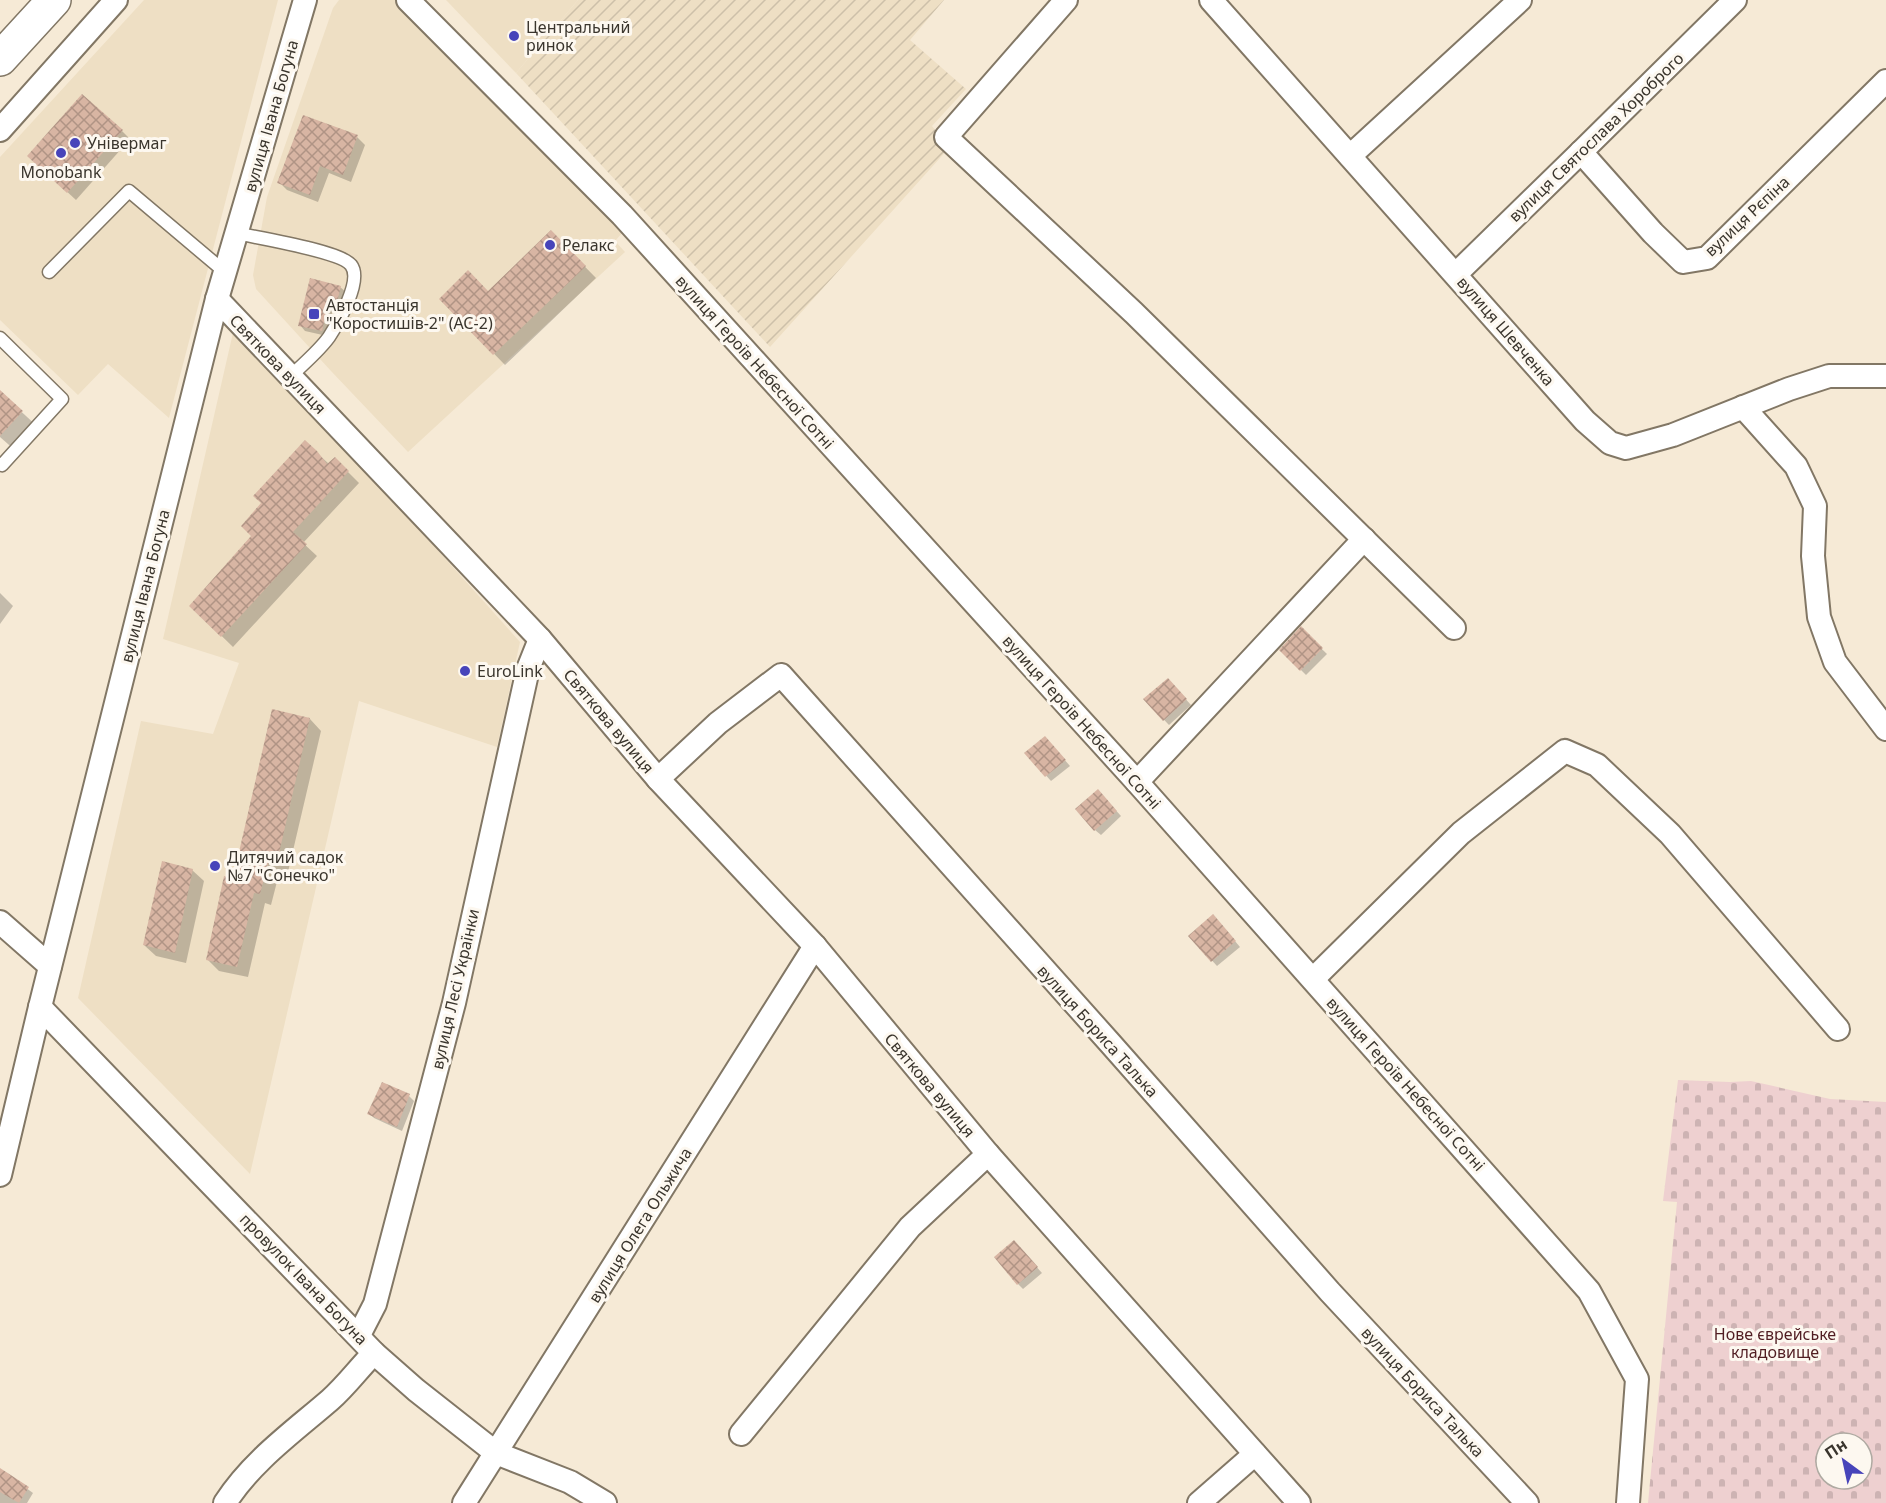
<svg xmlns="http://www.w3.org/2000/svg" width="1886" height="1503" font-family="'Noto Sans',sans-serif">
<defs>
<pattern id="industrial-furrows" width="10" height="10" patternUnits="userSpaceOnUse" patternTransform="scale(1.5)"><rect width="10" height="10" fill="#eedfc4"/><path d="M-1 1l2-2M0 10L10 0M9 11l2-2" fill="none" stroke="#cdc0a9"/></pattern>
<pattern id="cemetery-stones" width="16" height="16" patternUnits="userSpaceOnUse" patternTransform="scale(1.5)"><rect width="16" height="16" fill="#eed0d0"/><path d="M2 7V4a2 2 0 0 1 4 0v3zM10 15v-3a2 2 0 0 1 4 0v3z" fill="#cdb3b3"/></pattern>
<pattern id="building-cross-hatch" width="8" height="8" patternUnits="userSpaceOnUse" patternTransform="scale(1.5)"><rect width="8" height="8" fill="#d8b5a3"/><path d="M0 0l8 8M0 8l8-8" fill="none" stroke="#b09485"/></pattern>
</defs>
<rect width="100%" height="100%" fill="#f6ead6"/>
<g fill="#eedfc4">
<polygon points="144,0 278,0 169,418 108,364 78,395 0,320 0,157"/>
<polygon points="339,0 405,0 623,232 615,241 625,252 408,452 331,371 256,289 253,275 267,197 333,8"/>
<polygon points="446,0 578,0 516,73"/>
<polygon points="235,324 520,642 497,747 359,701 250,1174 78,998 141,721 213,734 239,663 163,639"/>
</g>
<polygon fill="url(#industrial-furrows)" points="578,0 944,0 910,40 966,89 932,126 949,148 770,347 516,73"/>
<path fill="url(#cemetery-stones)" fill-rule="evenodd" d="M1678,1080L1730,1082L1751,1081L1830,1099L1886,1102V1503H1648L1677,1202L1663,1201ZM1826,1443H1862V1479H1826Z"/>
<g fill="#0003">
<polygon points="122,131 130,139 76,200 37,164"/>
<polygon points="357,137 365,145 351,182 329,173 318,202 287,190 279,182"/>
<polygon points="551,232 596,278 505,365 441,299 488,292"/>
<polygon points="340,287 346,292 342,306 334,304 327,336 305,331 300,325"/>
<polygon points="0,392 39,428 17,452 0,437"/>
<polygon points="316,452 329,464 335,459 359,483 303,543 317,556 233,647 191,606 253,536"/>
<polygon points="0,593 13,606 0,624"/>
<polygon points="1301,629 1327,654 1306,675 1281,650"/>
<polygon points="1173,685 1191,705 1169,725 1145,700"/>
<polygon points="274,711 310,719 321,731 288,872 280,870 271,905 265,903 248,977 219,971 208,960 234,879"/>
<polygon points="1050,743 1070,766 1051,781 1026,753"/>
<polygon points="1103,796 1121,816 1101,835 1095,830"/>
<polygon points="192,870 204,881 186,963 156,956 144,945"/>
<polygon points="1218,921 1240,947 1217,966 1190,936"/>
<polygon points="409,1096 414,1101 402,1131 374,1118 369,1113"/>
<polygon points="1019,1247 1042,1273 1023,1289 1018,1284"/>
<polygon points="0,1469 33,1493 27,1503 0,1503"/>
</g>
<g fill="url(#building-cross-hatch)">
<polygon points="82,94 123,130 67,193 27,156"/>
<polygon points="303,115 358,135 343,175 320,166 310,195 277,183"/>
<polygon points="551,230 586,266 493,355 439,299 468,270 488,291"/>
<polygon points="310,278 341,286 337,302 329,300 322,331 298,326"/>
<polygon points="0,390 23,411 0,436"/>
<polygon points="305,440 317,451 327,464 335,457 349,471 293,532 307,544 221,637 189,606 251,536 241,526 261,503 253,496"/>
<polygon points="1301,626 1323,648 1300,671 1279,650"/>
<polygon points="1168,678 1187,699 1163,721 1143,699"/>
<polygon points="272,709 310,718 277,862 269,860 260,894 254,893 237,967 206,960 224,876 233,878"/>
<polygon points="1045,736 1066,760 1045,777 1024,753"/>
<polygon points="1098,789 1117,811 1094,831 1075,809"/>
<polygon points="162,861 193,869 175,953 143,945"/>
<polygon points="1213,914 1236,941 1211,962 1188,936"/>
<polygon points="382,1082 410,1094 397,1127 367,1114"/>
<polygon points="1014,1240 1038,1267 1017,1285 994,1257"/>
<polygon points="0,1468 29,1487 19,1503 0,1492"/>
</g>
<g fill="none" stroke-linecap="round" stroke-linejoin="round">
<defs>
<g id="lane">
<path d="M236,233C258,238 340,251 351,265C363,280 338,323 329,337C319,351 303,364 290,377"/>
<polyline points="49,272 129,191 225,272"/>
<polyline points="0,338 62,399 2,465 0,464"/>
</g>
<g id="street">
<polyline points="408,0 622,215 1137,782 1589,1291 1637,1379 1628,1503"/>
<polyline points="1066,0 946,137 1134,313 1454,628"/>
<polyline points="1211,0 1585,421 1610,443 1626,448 1673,435 1789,389 1829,376 1886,376"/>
<polyline points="0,130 116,0"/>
<polyline points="1581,152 1653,233 1683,262 1707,258 1886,81"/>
<polyline points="1350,156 1520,0"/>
<polyline points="1456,274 1581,152 1735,0"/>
<polyline points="217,299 540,639 658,779 815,946 988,1154 1299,1503"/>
<polyline points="1743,407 1796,466 1815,506 1813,556 1819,617 1835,662 1886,729"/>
<polyline points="658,779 718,723 781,675 1110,1043 1330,1292 1527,1503"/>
<polyline points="1137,782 1364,539"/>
<polyline points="0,922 50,966"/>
<polyline points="1313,979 1461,833 1565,751 1597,765 1670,834 1838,1029"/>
<polyline points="40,1007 374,1353 416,1390 496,1453 570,1482 605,1503"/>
<polyline points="0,1175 40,1007 217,299 305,0"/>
<polyline points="359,1335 375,1304 454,1003 528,669 540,639"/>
<polyline points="741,1434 910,1227 988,1154"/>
<path d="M225,1503C252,1461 293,1432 330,1400C346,1386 359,1368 374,1353"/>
<polyline points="464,1503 815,946"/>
<polyline points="1199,1503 1255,1454"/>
</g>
<polyline id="secondary" points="0,59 54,0"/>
</defs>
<use href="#lane" stroke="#827765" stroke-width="15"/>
<use href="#street" stroke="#827765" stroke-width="26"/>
<use href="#secondary" stroke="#827765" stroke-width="36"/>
<use href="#lane" stroke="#fff" stroke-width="12"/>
<use href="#street" stroke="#fff" stroke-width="22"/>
<use href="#secondary" stroke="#fff" stroke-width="33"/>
</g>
<g fill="#4744ba" stroke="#fdf8f0" stroke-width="2">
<circle cx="514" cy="36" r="6"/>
<circle cx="75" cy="143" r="6"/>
<circle cx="61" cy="153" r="6"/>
<circle cx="550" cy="245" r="6"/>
<rect x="308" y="308" width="12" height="12" rx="3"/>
<circle cx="465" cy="671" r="6"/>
<circle cx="215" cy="866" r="6"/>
</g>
<g text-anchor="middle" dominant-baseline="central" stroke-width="6" stroke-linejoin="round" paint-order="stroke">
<g font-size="16" fill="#3a352d" stroke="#fdf8f0" text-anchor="start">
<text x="526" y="27">Центральний<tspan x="526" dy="18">ринок</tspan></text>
<text x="87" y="143">Універмаг</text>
<text x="61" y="172" text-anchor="middle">Monobank</text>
<text x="562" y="245">Релакс</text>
<text x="326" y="305">Автостанція<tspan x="326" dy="18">"Коростишів-2" (АС-2)</tspan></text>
<text x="477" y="671">EuroLink</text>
<text x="227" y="857">Дитячий садок<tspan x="227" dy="18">№7 "Сонечко"</tspan></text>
</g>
<g font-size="16" fill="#3a352d" stroke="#fdf8f0">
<text transform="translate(271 116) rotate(-74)">вулиця Івана Богуна</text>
<text transform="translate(1596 137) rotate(-44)">вулиця Святослава Хороброго</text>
<text transform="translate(1747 216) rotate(-43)">вулиця Рєпіна</text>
<text transform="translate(1506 331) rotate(49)">вулиця Шевченка</text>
<text transform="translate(755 362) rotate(48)">вулиця Героїв Небесної Сотні</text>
<text transform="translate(278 364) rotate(46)">Святкова вулиця</text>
<text transform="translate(145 586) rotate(-76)">вулиця Івана Богуна</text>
<text transform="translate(609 721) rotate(50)">Святкова вулиця</text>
<text transform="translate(1082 722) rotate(48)">вулиця Героїв Небесної Сотні</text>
<text transform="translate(455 989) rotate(-77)">вулиця Лесі Українки</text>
<text transform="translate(1098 1031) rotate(48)">вулиця Бориса Талька</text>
<text transform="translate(1406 1084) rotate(48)">вулиця Героїв Небесної Сотні</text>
<text transform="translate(930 1085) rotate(50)">Святкова вулиця</text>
<text transform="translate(640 1225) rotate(-58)">вулиця Олега Ольжича</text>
<text transform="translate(304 1279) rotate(46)">провулок Івана Богуна</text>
<text transform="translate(1423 1392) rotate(47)">вулиця Бориса Талька</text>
</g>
<g font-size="16" fill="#511d22" stroke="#fdf8f0">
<text x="1775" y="1334">Нове єврейське<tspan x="1775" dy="18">кладовище</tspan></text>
</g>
</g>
<g transform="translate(1844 1461) rotate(327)"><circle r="28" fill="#fdf8f0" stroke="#afaaa2" stroke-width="1.5"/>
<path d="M0-4.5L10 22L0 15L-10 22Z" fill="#4744ba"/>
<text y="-9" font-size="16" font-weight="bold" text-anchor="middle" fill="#3a352d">Пн</text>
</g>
</svg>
